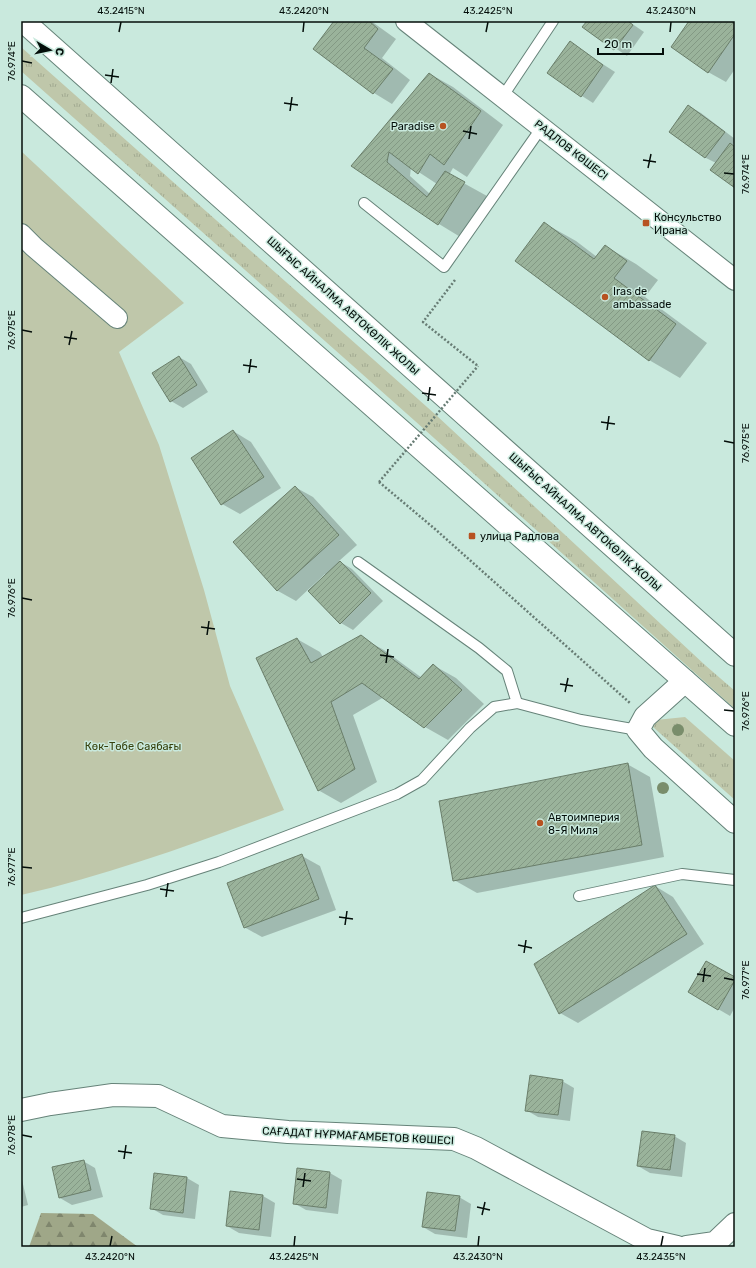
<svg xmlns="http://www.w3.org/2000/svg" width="756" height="1268" font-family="Rubik,sans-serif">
<defs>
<pattern id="grass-tufts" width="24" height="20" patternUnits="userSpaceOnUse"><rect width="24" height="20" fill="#bfc7aa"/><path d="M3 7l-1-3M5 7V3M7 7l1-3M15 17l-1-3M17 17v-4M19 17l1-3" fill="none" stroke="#a2aa91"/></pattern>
<pattern id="forest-firs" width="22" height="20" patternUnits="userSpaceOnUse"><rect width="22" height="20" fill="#9fa788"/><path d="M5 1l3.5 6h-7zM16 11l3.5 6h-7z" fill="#7f866d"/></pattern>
<pattern id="building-hatch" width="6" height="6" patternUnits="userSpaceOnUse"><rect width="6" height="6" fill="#9ab39b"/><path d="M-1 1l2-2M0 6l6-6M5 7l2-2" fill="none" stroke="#839984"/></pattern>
</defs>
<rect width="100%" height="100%" fill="#c9e9dd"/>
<g fill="url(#grass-tufts)">
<polygon points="21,47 436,415 705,665 735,691 735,709 424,429 21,71"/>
<polygon points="685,717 735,761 735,800 653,727 656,720"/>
</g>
<polygon fill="url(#forest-firs)" points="41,1213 93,1214 138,1247 29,1247"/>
<path fill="#bfc7aa" d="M21,151L184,303L119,352L159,445L204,590L230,686L284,810C196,843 112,874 21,895Z"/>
<g fill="#0003" fill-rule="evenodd">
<polygon points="335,21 371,21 396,39 382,58 410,80 392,104 374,93 314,49"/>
<polygon points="588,21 628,21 644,32 627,56 584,27"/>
<polygon points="690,21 732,21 735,23 735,69 726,82 708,72"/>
<polygon points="570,43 615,72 593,103 582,96"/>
<path d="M430,74L453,87L503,125L467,177L453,168L449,175L487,196L462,238L439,224L353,166ZM411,167L437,184L430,194L410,176Z"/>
<polygon points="689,106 701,113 735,139 735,141 732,146 735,147 735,187 716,163 706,158 670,132"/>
<polygon points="544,223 576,241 597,257 605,246 636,264 658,280 645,297 707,343 680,378 649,360"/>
<polygon points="179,357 191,364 208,392 183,408 171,401"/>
<polygon points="233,431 251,442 281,488 240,514 222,504"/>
<polygon points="295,487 313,497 357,545 339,561 352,569 383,601 353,630 341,623 325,574 296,601 278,591 234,542"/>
<polygon points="360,637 384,650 422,678 433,665 456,678 484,704 448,740 425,727 384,697 353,715 377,782 341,803 318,790 297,639 320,652 323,657"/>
<polygon points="627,764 650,777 664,857 477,893 454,880"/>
<polygon points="302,856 320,866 336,910 262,937 244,927"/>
<polygon points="655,886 673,897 704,944 578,1023 560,1013"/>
<polygon points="735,978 735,1007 730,1016 689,992"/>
<polygon points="562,1081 574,1088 570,1121 538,1117 526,1110"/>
<polygon points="674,1136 686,1143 682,1177 650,1173 638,1166"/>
<polygon points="83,1161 95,1168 103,1197 72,1205 60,1198"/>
<polygon points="330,1173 342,1180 338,1214 306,1210 294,1203"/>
<polygon points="155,1174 187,1178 199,1185 195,1219 163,1215 151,1208"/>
<polygon points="21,1176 28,1205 21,1207"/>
<polygon points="231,1192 263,1196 275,1203 271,1237 239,1233 227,1226"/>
<polygon points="459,1197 471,1204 467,1238 435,1234 423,1227"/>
</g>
<g fill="url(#building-hatch)" stroke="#6a7e6a">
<polygon points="334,21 369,21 378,29 364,48 393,69 373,94 313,49"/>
<polygon points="587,21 628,21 633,25 614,50 582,27"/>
<polygon points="689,21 731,21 735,24 735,34 708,73 671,47"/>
<polygon points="570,41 603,65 581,97 547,73"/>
<polygon points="429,73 481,111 444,165 430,154 418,174 389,152 387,162 427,197 445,171 465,182 438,225 351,166"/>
<polygon points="688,105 725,132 705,158 669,132"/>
<polygon points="730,143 735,147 735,188 710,170"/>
<polygon points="544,222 594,259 605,245 627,261 614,278 676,324 649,361 515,261"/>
<polygon points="179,356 197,385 170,402 152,373"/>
<polygon points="233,430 264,477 221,505 191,458"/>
<polygon points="295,486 339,535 277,591 233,542"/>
<polygon points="340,561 371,593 340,624 308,591"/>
<polygon points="361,635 419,679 433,664 462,690 424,728 362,683 331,702 355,769 318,791 256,658 297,638 311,663"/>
<polygon points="628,763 642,845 453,881 439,801"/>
<polygon points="302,854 319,899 244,928 227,883"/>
<polygon points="655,885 687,934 559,1014 534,964"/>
<polygon points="706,961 735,977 735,980 718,1010 688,992"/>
<polygon points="530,1075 563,1080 558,1115 525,1111"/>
<polygon points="642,1131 675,1135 670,1170 637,1166"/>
<polygon points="84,1160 91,1190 59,1198 52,1167"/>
<polygon points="297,1168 330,1172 326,1208 293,1204"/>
<polygon points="154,1173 187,1177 183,1213 150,1209"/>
<polygon points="230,1191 263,1195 259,1230 226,1226"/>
<polygon points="427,1192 460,1196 455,1231 422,1227"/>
</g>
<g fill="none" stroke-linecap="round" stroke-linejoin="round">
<defs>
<g id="lane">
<polyline points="503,96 553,21"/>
<polyline points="364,203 444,267 542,127"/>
<polyline points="358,562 479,648 507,671 517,703"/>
<polyline points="579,896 682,874 735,880"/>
<polyline points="21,918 147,885 219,862 397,794 422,780 470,728 494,707 517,703 581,720 638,730"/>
</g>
<g id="street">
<polyline points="406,21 735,280"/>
<polyline points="21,234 34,247 117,318"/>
</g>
<g id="secondary">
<polyline points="685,681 645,717 638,730 653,748 735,822"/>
<polyline points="21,1110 50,1104 113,1095 158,1096 222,1126 288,1132 454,1139 476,1148 647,1240 677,1247"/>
<polyline points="687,1247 715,1243 735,1224"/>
</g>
<g id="primary">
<polyline points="23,21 735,655"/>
<polyline points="21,96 735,725"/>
</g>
</defs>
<use href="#lane" stroke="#668379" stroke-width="12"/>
<use href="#street" stroke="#668379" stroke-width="22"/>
<use href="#secondary" stroke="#668379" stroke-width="24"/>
<use href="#primary" stroke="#668379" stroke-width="24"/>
<g stroke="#677c74" stroke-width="2.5" stroke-dasharray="2 2" stroke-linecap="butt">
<polyline points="455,280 423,322 478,366"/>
<polyline points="379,482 435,529 630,703"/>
</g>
<use href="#lane" stroke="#fff" stroke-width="10"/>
<use href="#street" stroke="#fff" stroke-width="20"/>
<use href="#secondary" stroke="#fff" stroke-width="22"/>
<use href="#primary" stroke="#fff" stroke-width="22"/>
<polyline stroke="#677c74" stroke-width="2.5" stroke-dasharray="2 2" stroke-linecap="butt" points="379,482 478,366"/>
</g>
<g fill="#798d6b">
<circle cx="678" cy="730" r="6"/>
<circle cx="663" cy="788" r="6"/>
</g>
<path fill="none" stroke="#040e0a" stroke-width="1.5" d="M119,32L121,22M303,32L304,22M486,32L488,22M670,32L671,22M22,61L32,63M105,75L119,77M111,83L113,69M284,103L298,105M290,111L292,97M463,131L477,134M469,139L471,126M643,160L656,162M648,168L651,154M724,173L734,174M22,330L32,332M64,337L77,339M69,345L72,331M243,365L257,367M249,373L251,359M422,393L436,395M428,401L430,387M601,422L615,424M607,430L609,416M724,441L734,443M22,598L32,600M201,627L215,629M207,635L209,621M380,655L394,657M386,663L388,649M560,684L573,686M565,692L568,678M724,710L734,711M22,867L32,868M160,889L174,891M166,897L168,883M339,917L353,919M345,925L347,911M518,945L532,948M524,953L526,940M697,974L711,976M724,978L734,980M703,982L705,968M22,1135L32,1137M118,1151L132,1153M124,1159L126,1145M297,1179L311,1181M303,1187L305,1173M477,1207L490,1210M482,1215L485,1202M110,1246L112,1236M294,1246L295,1236M478,1246L479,1236M661,1246L663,1236"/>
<g fill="#b75221" stroke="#c9e9dd" stroke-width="1.5">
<circle cx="443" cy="126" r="4"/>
<rect x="642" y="219" width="8" height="8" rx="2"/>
<circle cx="605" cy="297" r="4"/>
<rect x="468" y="532" width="8" height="8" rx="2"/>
<circle cx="540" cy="823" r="4"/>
</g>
<g text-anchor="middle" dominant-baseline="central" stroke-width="3" stroke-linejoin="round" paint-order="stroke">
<g font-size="11" fill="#040e0a" stroke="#c9e9dd" text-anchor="start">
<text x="435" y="126" text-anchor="end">Paradise</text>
<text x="654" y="217">Консульство<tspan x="654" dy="13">Ирана</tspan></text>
<text x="613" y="291">Iras de<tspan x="613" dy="13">ambassade</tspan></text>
<text x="480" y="536">улица Радлова</text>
<text x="548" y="817">Автоимперия<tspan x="548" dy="13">8-Я Миля</tspan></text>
</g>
<g font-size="11" fill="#040e0a" stroke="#c9e9dd">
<text transform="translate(571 150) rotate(38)">РАДЛОВ КӨШЕСІ</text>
<text transform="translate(343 306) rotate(42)">ШЫҒЫС АЙНАЛМА АВТОКӨЛІК ЖОЛЫ</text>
<text transform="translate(585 522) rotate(42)">ШЫҒЫС АЙНАЛМА АВТОКӨЛІК ЖОЛЫ</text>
<text transform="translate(358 1136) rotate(3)">САҒАДАТ НҰРМАҒАМБЕТОВ КӨШЕСІ</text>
</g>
<g font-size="11" fill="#37410d" stroke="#c9e9dd">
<text x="133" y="746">Көк-Төбе Саябағы</text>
</g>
</g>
<rect width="756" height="1268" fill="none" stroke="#c9e9dd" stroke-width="44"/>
<g transform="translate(50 50) rotate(99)" stroke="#c9e9dd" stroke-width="3" paint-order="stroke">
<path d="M0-3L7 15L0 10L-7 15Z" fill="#040e0a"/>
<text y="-6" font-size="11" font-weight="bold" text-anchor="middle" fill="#040e0a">С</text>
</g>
<path d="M598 48v6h65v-6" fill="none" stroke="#040e0a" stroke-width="2"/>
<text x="604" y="48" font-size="12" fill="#040e0a" stroke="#c9e9dd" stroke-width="3" paint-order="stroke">20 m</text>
<rect x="22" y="22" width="712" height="1224" fill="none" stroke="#040e0a" stroke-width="1.5"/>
<g font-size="10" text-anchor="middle" fill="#040e0a">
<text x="121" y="14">43.2415°N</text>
<text x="304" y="14">43.2420°N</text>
<text x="488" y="14">43.2425°N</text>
<text x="671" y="14">43.2430°N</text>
<text transform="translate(11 61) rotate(-90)" y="4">76.974°E</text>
<text transform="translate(745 174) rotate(-90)" y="4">76.974°E</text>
<text transform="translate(11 330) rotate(-90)" y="4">76.975°E</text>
<text transform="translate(745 443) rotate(-90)" y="4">76.975°E</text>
<text transform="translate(11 598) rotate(-90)" y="4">76.976°E</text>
<text transform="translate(745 711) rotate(-90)" y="4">76.976°E</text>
<text transform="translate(11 867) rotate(-90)" y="4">76.977°E</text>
<text transform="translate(745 980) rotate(-90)" y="4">76.977°E</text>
<text transform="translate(11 1135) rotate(-90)" y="4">76.978°E</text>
<text x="110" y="1260">43.2420°N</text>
<text x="294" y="1260">43.2425°N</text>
<text x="478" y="1260">43.2430°N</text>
<text x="661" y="1260">43.2435°N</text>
</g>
</svg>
